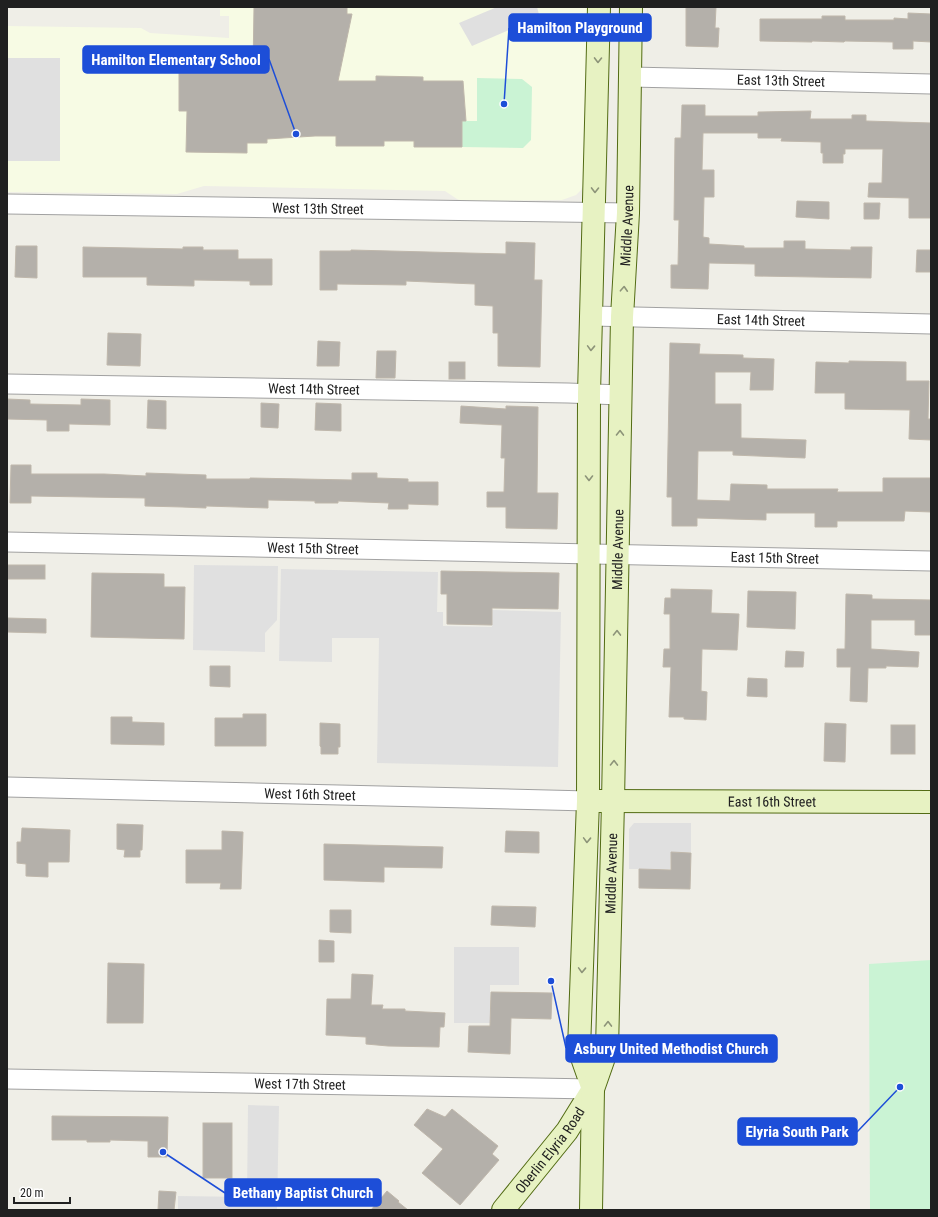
<svg xmlns="http://www.w3.org/2000/svg" width="938" height="1217" font-family="'Roboto Condensed',sans-serif">
<rect width="100%" height="100%" fill="#efeee7"/>
<polygon fill="#f7fbe4" points="220,7 588,7 584,183 581,190 576,195 562,200 463,201 457,199 445,191 204,186 177,194 7,192 7,26 141,28 150,33 229,38 229,16 220,16"/>
<g fill="#caf3d4">
<polygon points="477,78 522,79 532,87 531,140 523,148 462,147 462,121 477,121"/>
<polygon points="931,960 931,1210 870,1210 869,964"/>
</g>
<g fill="#e0e0e0">
<polygon points="497,7 537,7 541,22 509,30 472,46 459,23"/>
<rect x="7" y="58" width="53" height="103"/>
<polygon points="194,565 278,566 277,620 265,633 265,652 193,650"/>
<polygon points="281,569 438,572 437,612 443,612 443,626 492,627 492,610 561,612 558,767 377,763 379,638 332,638 332,662 279,661"/>
<polygon points="634,823 691,823 691,852 671,852 670,869 629,869 629,829"/>
<polygon points="454,947 519,947 519,985 490,985 490,1023 454,1023"/>
<polygon points="248,1105 279,1106 277,1210 178,1210 178,1196 247,1197"/>
</g>
<g fill="#b4b0aa" stroke="#bfb7ab">
<polygon points="254,7 347,7 347,14 352,14 338,81 376,81 376,76 423,77 423,81 463,81 466,121 462,121 462,147 414,147 414,141 384,141 384,146 336,146 336,136 315,136 267,139 267,143 247,143 247,153 186,152 187,111 179,111 179,68 253,69"/>
<polygon points="686,7 716,7 715,28 719,28 718,47 686,46"/>
<polygon points="908,13 931,14 931,42 913,41 913,49 893,49 893,42 845,41 844,42 812,41 812,42 760,41 760,19 822,19 822,16 845,16 845,20 894,20 894,18 908,19"/>
<polygon points="682,105 705,105 705,116 758,116 758,112 811,111 810,119 852,119 852,115 866,115 866,121 931,123 931,218 909,218 909,198 868,197 869,183 882,183 883,149 845,149 845,154 843,154 843,163 823,163 823,153 821,153 821,142 781,141 782,138 758,138 758,133 703,133 702,170 714,170 714,197 704,197 703,237 709,238 709,244 744,246 744,248 784,248 784,241 805,241 805,249 851,250 851,247 872,247 871,278 755,276 755,264 709,263 708,289 671,288 671,265 678,265 679,220 674,220 675,138 681,138"/>
<polygon points="797,201 829,202 829,219 796,217"/>
<polygon points="864,203 880,203 879,219 864,219"/>
<polygon points="506,242 535,243 534,280 542,280 540,367 498,366 498,333 493,333 493,306 475,305 475,284 406,281 406,285 337,284 337,290 320,290 320,251 351,251 351,250 506,254"/>
<polygon points="16,246 37,246 37,278 15,277"/>
<polygon points="83,247 183,249 183,247 203,247 203,250 238,250 238,259 272,259 272,285 250,285 250,281 194,280 194,286 147,285 147,277 83,277"/>
<polygon points="917,250 931,250 931,272 916,272"/>
<polygon points="108,333 141,334 140,366 107,365"/>
<polygon points="318,341 340,342 339,366 317,366"/>
<polygon points="670,343 700,344 699,354 743,355 743,358 774,359 773,390 750,390 751,372 715,372 715,404 741,404 741,438 806,440 805,458 733,455 733,451 698,451 697,500 730,501 731,484 767,485 767,489 838,489 837,492 883,492 883,478 931,478 931,512 905,511 904,521 837,521 837,527 815,527 815,513 766,513 766,520 697,518 697,526 672,526 672,497 667,497"/>
<polygon points="377,351 396,351 395,378 376,378"/>
<polygon points="849,361 906,362 906,381 929,381 928,419 931,419 931,440 909,439 910,410 845,409 845,393 815,393 816,362 849,363"/>
<rect x="449" y="362" width="16" height="17"/>
<polygon points="7,399 30,400 30,404 81,405 81,399 110,400 110,425 69,424 69,431 47,431 47,420 7,419"/>
<polygon points="148,400 166,401 166,429 147,428"/>
<polygon points="261,403 279,404 278,428 261,427"/>
<polygon points="316,403 341,404 341,431 315,430"/>
<polygon points="461,406 506,409 506,406 538,407 537,493 558,493 557,529 506,528 506,507 487,507 487,492 504,492 505,458 501,458 502,425 460,423"/>
<polygon points="11,465 31,465 31,474 104,474 146,476 146,473 206,475 206,479 250,479 250,478 352,480 352,473 377,473 377,478 408,479 408,482 438,482 438,505 408,504 408,509 388,509 389,503 338,501 338,503 315,503 315,501 268,500 268,508 206,506 206,508 182,507 145,506 145,498 31,496 31,503 10,503"/>
<rect x="7" y="565" width="38" height="14"/>
<polygon points="441,571 559,573 558,609 492,608 492,625 447,624 447,594 441,594"/>
<polygon points="92,573 164,574 164,587 185,587 184,639 91,637"/>
<polygon points="671,589 712,590 711,613 739,614 737,650 702,649 701,691 707,692 706,720 684,719 684,717 669,717 671,667 663,667 664,649 670,649 670,614 664,614 665,598 671,598"/>
<polygon points="748,591 796,592 795,629 747,627"/>
<polygon points="846,594 872,595 872,599 931,600 931,635 915,635 915,620 871,620 871,649 919,652 918,667 886,666 886,668 868,668 867,702 850,701 851,667 837,667 837,649 845,649"/>
<polygon points="7,618 46,619 46,633 7,632"/>
<polygon points="786,651 804,652 803,667 785,667"/>
<polygon points="210,666 230,666 230,687 210,686"/>
<polygon points="748,678 767,679 767,697 747,696"/>
<polygon points="243,714 266,714 266,746 215,746 215,718 243,718"/>
<polygon points="111,717 132,717 132,722 164,723 164,745 111,744"/>
<polygon points="320,723 340,724 340,747 338,747 338,754 321,754 321,747 320,746"/>
<polygon points="825,723 846,724 845,762 824,761"/>
<rect x="891" y="725" width="24" height="29"/>
<polygon points="117,824 143,825 142,850 140,850 140,857 124,857 125,850 117,849"/>
<polygon points="22,828 70,830 69,862 48,862 48,877 26,876 26,864 17,863 17,842 21,842"/>
<polygon points="222,831 243,832 241,889 220,889 221,883 186,883 186,850 222,850"/>
<polygon points="506,831 539,832 539,853 505,852"/>
<polygon points="324,844 443,847 442,868 384,867 384,882 324,880"/>
<polygon points="671,852 691,853 690,889 639,888 639,869 671,870"/>
<polygon points="492,906 536,907 535,927 491,925"/>
<polygon points="330,910 351,910 351,933 330,932"/>
<polygon points="319,940 334,941 334,962 319,962"/>
<polygon points="108,963 144,964 143,1023 107,1023"/>
<polygon points="352,974 373,975 371,1005 383,1005 382,1009 405,1009 405,1011 445,1013 444,1027 440,1027 439,1047 388,1046 366,1044 366,1037 326,1035 327,999 351,999"/>
<polygon points="491,992 552,993 551,1019 511,1018 510,1054 468,1052 469,1026 490,1026"/>
<polygon points="427,1109 445,1117 452,1109 498,1146 492,1154 499,1160 460,1205 422,1173 443,1149 414,1125"/>
<polygon points="52,1116 168,1117 167,1157 148,1157 148,1141 110,1140 110,1142 87,1142 87,1140 52,1140"/>
<rect x="203" y="1123" width="29" height="55"/>
<polygon points="159,1191 176,1192 174,1210 158,1210"/>
<polygon points="387,1191 399,1201 398,1202 408,1210 371,1210"/>
</g>
<g fill="none" stroke-linecap="round" stroke-linejoin="round">
<defs>
<g id="street">
<path id="s1" d="M631,77L931,84"/>
<path id="s2" d="M7,204L628,213"/>
<path id="s3" d="M592,316L931,324"/>
<path id="s4" d="M7,384L568,393L621,395"/>
<path id="s5" d="M7,542L931,561"/>
<path id="s6" d="M7,787L588,801"/>
<path id="s7" d="M7,1079L593,1089"/>
</g>
<g id="secondary">
<path id="s8" d="M598,801L931,802"/>
<polyline points="593,1089 579,1049 588,801 589,394 599,7"/>
<path id="s9" d="M503,1210L567,1131L593,1089"/>
<path id="s10" d="M591,1210L593,1089L607,1049L613,802L622,317L628,213L631,7"/>
</g>
</defs>
<use href="#street" stroke="#a1a1a1" stroke-width="21"/>
<use href="#secondary" stroke="#526b13" stroke-width="24"/>
<use href="#street" stroke="#fff" stroke-width="19"/>
<use href="#secondary" stroke="#e7f2c2" stroke-width="22"/>
</g>
<defs><path id="oneway-chevron" d="M-2-3.5L2.5 0L-2 3.5" fill="none" stroke-width="1.6" stroke-linecap="round" stroke-linejoin="round"/></defs>
<g stroke="#8d9479">
<use href="#oneway-chevron" transform="translate(598 60) rotate(91)"/>
<use href="#oneway-chevron" transform="translate(595 190) rotate(91)"/>
<use href="#oneway-chevron" transform="translate(624 289) rotate(-87)"/>
<use href="#oneway-chevron" transform="translate(591 348) rotate(92)"/>
<use href="#oneway-chevron" transform="translate(620 433) rotate(-89)"/>
<use href="#oneway-chevron" transform="translate(589 478) rotate(90)"/>
<use href="#oneway-chevron" transform="translate(617 633) rotate(-89)"/>
<use href="#oneway-chevron" transform="translate(614 763) rotate(-89)"/>
<use href="#oneway-chevron" transform="translate(587 840) rotate(92)"/>
<use href="#oneway-chevron" transform="translate(582 970) rotate(92)"/>
<use href="#oneway-chevron" transform="translate(608 1024) rotate(-89)"/>
</g>
<g text-anchor="middle" dominant-baseline="central" stroke-width="3" stroke-linejoin="round" paint-order="stroke">
<g font-size="14" fill="#202020" stroke="#fff">
<text stroke="none"><textPath href="#s1" startOffset="150">East 13th Street</textPath></text>
<text stroke="none"><textPath href="#s2" startOffset="311">West 13th Street</textPath></text>
<text stroke="none"><textPath href="#s10" startOffset="987">Middle Avenue</textPath></text>
<text stroke="none"><textPath href="#s3" startOffset="169">East 14th Street</textPath></text>
<text stroke="none"><textPath href="#s4" startOffset="307">West 14th Street</textPath></text>
<text stroke="none"><textPath href="#s5" startOffset="306">West 15th Street</textPath></text>
<text stroke="none"><textPath href="#s10" startOffset="663">Middle Avenue</textPath></text>
<text stroke="none"><textPath href="#s5" startOffset="768">East 15th Street</textPath></text>
<text stroke="none"><textPath href="#s6" startOffset="303">West 16th Street</textPath></text>
<text stroke="none"><textPath href="#s8" startOffset="174">East 16th Street</textPath></text>
<text stroke="none"><textPath href="#s10" startOffset="339">Middle Avenue</textPath></text>
<text stroke="none"><textPath href="#s7" startOffset="293">West 17th Street</textPath></text>
<text stroke="none"><textPath href="#s9" startOffset="76">Oberlin Elyria Road</textPath></text>
</g>
</g>
<path fill="none" stroke="#1d4ed8" stroke-width="1.5" d="M504 104L509 28M296 134L269 59M551 981L566 1048M900 1087L857 1132M163 1152L225 1193"/>
<g fill="#1d4ed8" stroke="#fff" stroke-width="1.5">
<circle cx="504" cy="104" r="4"/>
<circle cx="296" cy="134" r="4"/>
<circle cx="551" cy="981" r="4"/>
<circle cx="900" cy="1087" r="4"/>
<circle cx="163" cy="1152" r="4"/>
</g>
<g fill="#1d4ed8" stroke="#1d4ed8" stroke-width="1.5">
<rect x="509" y="14" width="142" height="27" rx="4"/>
<rect x="83" y="46" width="186" height="27" rx="4"/>
<rect x="566" y="1035" width="211" height="27" rx="4"/>
<rect x="738" y="1118" width="119" height="27" rx="4"/>
<rect x="225" y="1179" width="156" height="27" rx="4"/>
</g>
<g font-size="15" text-anchor="middle" font-weight="bold" fill="#fff">
<text x="580" y="33">Hamilton Playground</text>
<text x="176" y="65">Hamilton Elementary School</text>
<text x="671" y="1054">Asbury United Methodist Church</text>
<text x="797" y="1137">Elyria South Park</text>
<text x="303" y="1198">Bethany Baptist Church</text>
</g>
<rect width="938" height="1217" fill="none" stroke="#202020" stroke-width="16"/>
<path d="M14 1197v6h56v-6" fill="none" stroke="#202020" stroke-width="2"/>
<text x="20" y="1197" font-size="12" fill="#202020" stroke="#ffffff" stroke-width="3" paint-order="stroke">20 m</text>
</svg>
